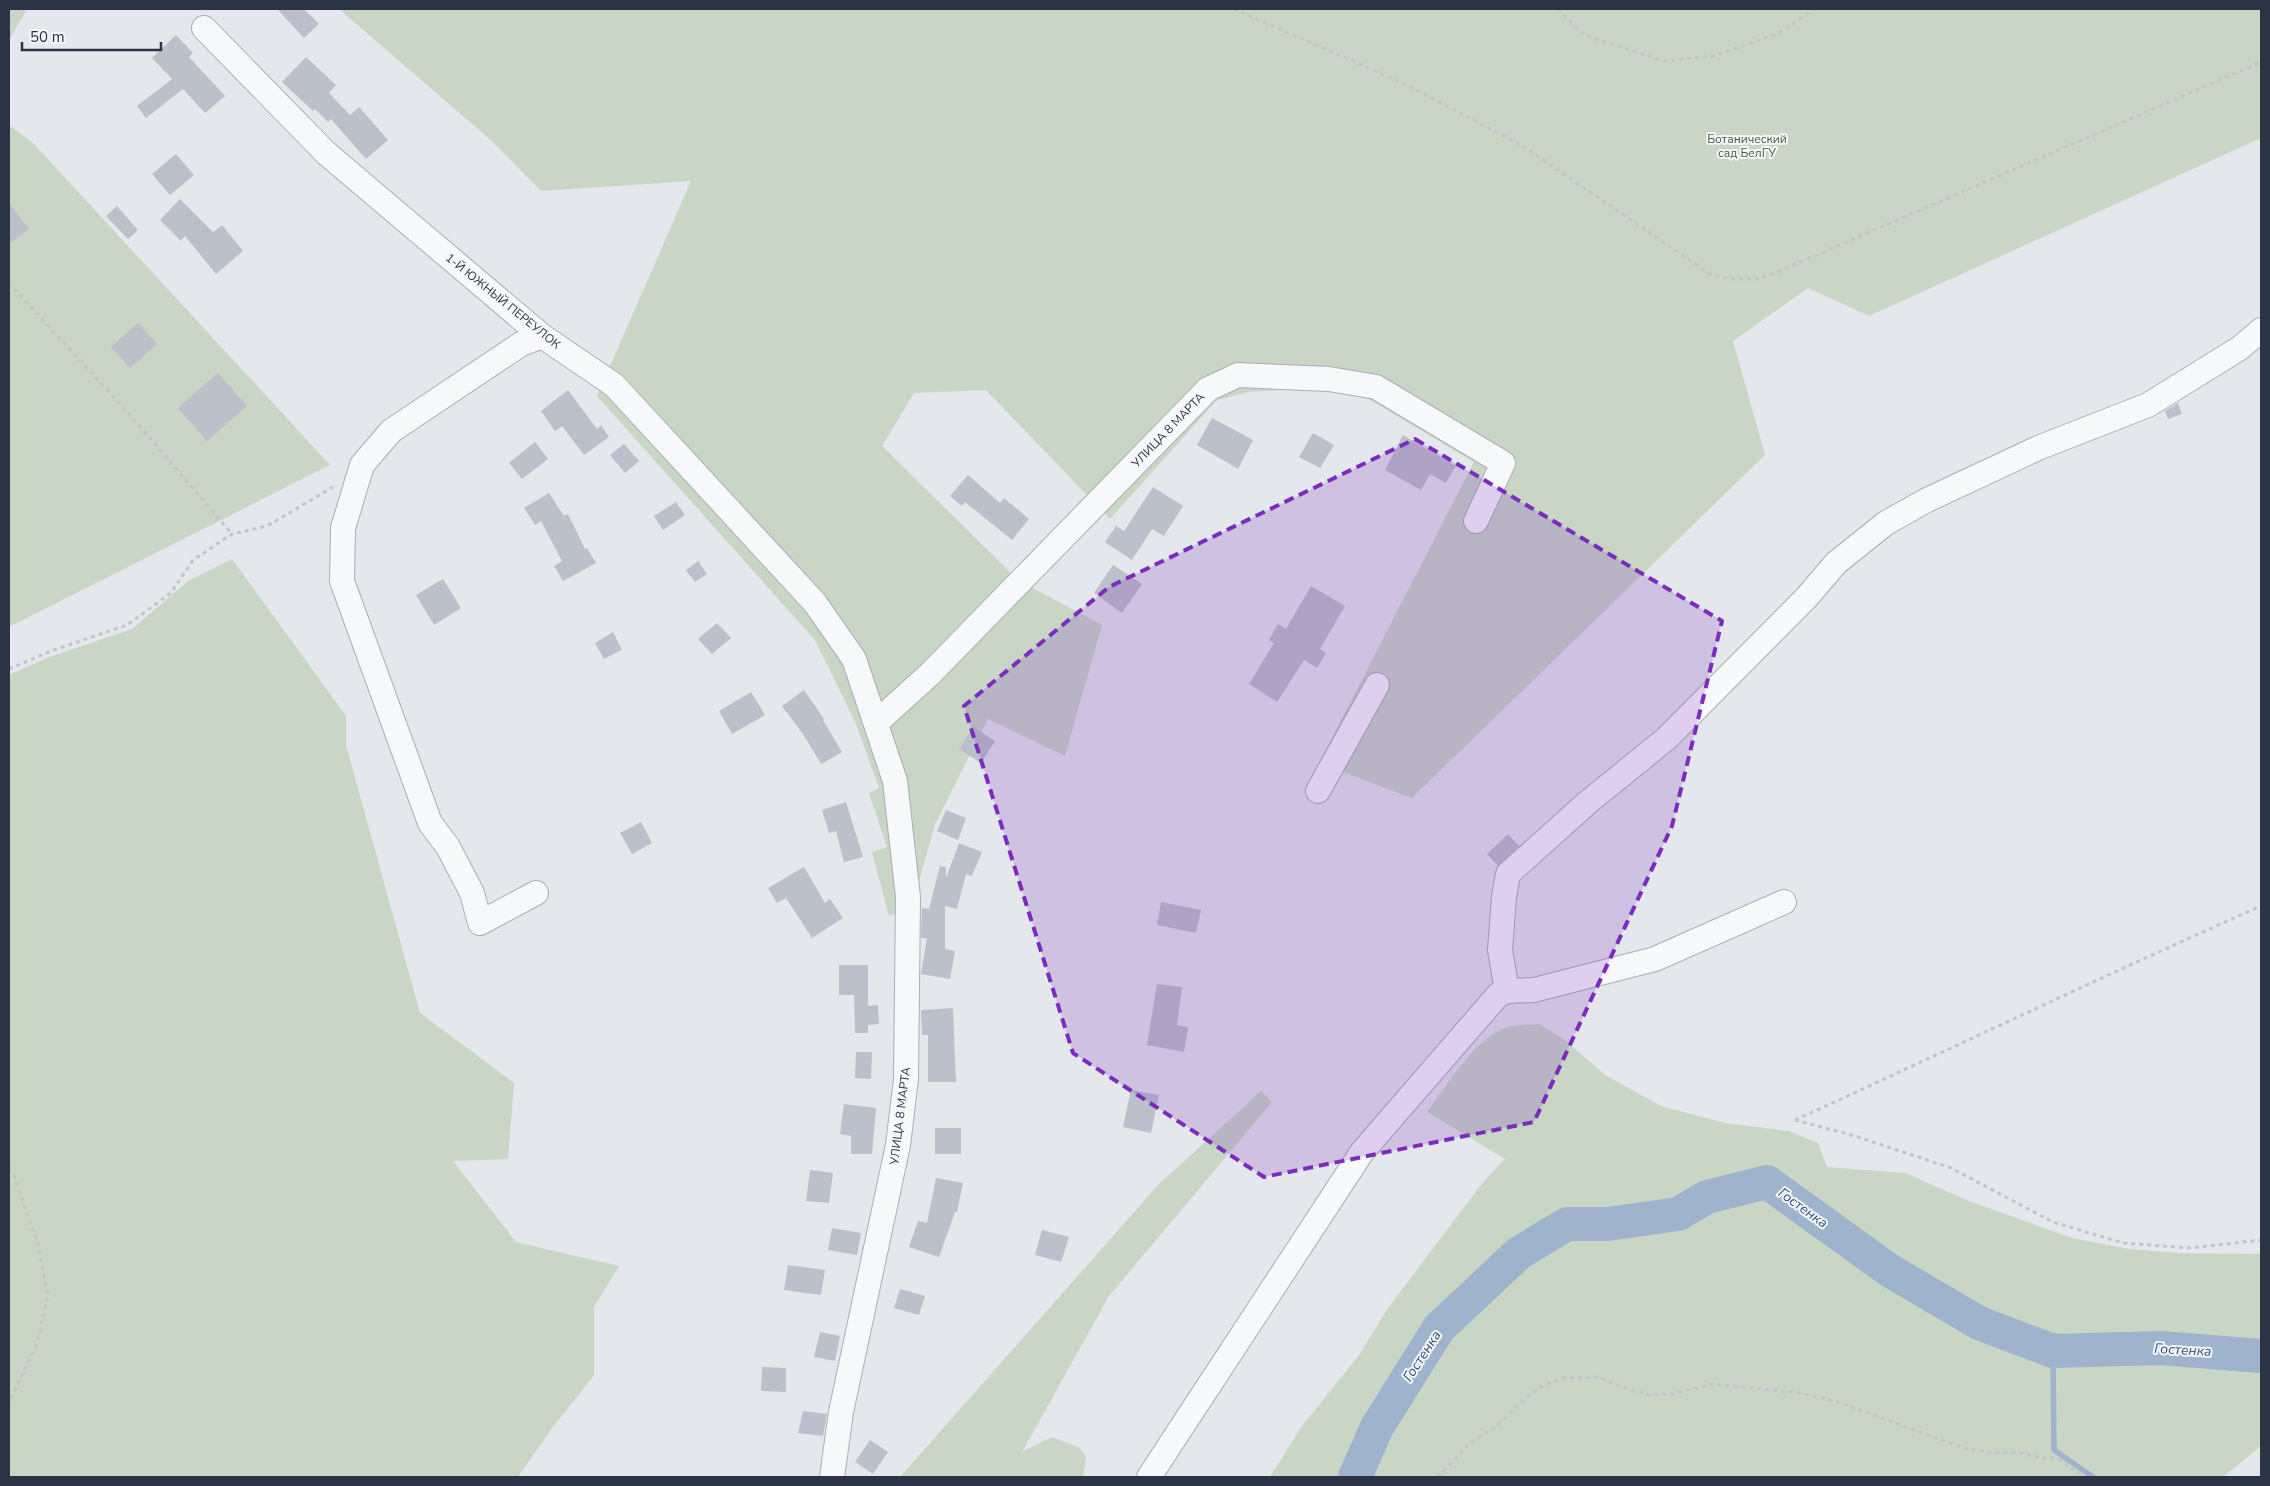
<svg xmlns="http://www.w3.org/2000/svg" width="2270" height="1486" font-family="'Nunito Sans',sans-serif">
<rect width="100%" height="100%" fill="#e4e7ec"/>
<g fill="#c9d6c5">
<polygon points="9,9 27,9 9,40"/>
<polygon points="339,9 2261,9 2261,138 1869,316 1808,288 1733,341 1765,455 1412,798 1319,763 1474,462 1347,386 1248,392 1217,400 1110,519 986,390 914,393 882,446 1018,580 1102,625 1065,756 988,719 935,824 912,906 889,916 872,852 887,847 869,793 879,788 856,724 815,640 597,396 691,181 541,191 493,142"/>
<polygon points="9,125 33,143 330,465 9,627"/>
<polygon points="232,559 346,716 346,745 420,1013 514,1083 508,1159 453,1161 516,1242 619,1266 594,1307 594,1375 550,1431 518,1477 9,1477 9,675 49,657 132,629 188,581"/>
<path d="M1539,1024L1565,1040L1605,1075L1661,1106L1725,1123L1789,1131L1818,1143L1827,1167L1905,1173L1969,1201L2072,1238L2129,1249L2181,1253L2261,1254V1446L2223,1477H1270L1302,1426L1359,1355L1388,1308L1484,1181L1505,1159L1427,1112C1445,1088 1477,1035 1508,1027C1518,1024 1529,1025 1539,1024Z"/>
<polygon points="1261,1091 1272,1102 1109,1296 1022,1452 1052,1437 1080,1448 1086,1457 1083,1477 900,1477 1159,1184"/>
</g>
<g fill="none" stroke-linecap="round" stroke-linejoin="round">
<polyline stroke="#9fb4cc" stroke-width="5.5" points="2053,1351 2054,1450 2093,1477"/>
<polyline stroke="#9fb4cc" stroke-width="34" points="1355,1477 1377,1427 1439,1328 1519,1253 1567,1224 1608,1224 1678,1214 1707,1197 1767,1182 1889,1270 1979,1323 2053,1351 2161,1348 2261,1356"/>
</g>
<g fill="#bbc0ca">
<polygon points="277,9 304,9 319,24 304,38"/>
<polygon points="176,35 193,53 189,57 225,96 205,113 183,89 146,118 137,106 172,79 152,58"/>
<polygon points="306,57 336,85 329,93 350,115 359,107 388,140 366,159 331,119 328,122 315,109 313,111 282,82"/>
<polygon points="176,154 194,175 170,195 152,174"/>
<polygon points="180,199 213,232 222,225 243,251 216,274 185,236 181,241 160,220"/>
<polygon points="9,203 29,229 9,244"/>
<polygon points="117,206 138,230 128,239 106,216"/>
<polygon points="138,323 157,344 130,368 111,347"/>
<polygon points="218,373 247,406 207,441 178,408"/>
<polygon points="568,390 597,429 601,425 609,437 584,455 562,426 555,431 541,411"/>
<polygon points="2178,403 2182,414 2168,419 2165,411"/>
<polygon points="1212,418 1253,440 1238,469 1197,445"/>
<polygon points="1313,433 1334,445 1320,468 1299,457"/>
<polygon points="1403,435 1456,466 1446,483 1430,474 1421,490 1385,470"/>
<polygon points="535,442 548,459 522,479 509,463"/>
<polygon points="624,444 639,461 625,473 610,455"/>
<polygon points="968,475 1000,503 1004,498 1029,519 1012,540 965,502 962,506 950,496"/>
<polygon points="1153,487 1183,506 1164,536 1152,529 1132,560 1105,542 1116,526 1124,531"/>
<polygon points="549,493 564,516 568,514 585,549 587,548 596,563 563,581 554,566 562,561 541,521 535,525 524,508"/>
<polygon points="676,502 685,515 663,530 654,516"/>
<polygon points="698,561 707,574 695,582 686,570"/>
<polygon points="1113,565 1142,584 1122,613 1094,593"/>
<polygon points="443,579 461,608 434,625 416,595"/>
<polygon points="1311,586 1345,606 1320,649 1326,653 1317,668 1304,660 1277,702 1249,684 1274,643 1269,640 1278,624 1286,629"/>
<polygon points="717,623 731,638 712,654 698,639"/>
<polygon points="613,632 622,650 604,659 595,643"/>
<polygon points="804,690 824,719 823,720 842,752 821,764 803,734 782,706"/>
<polygon points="751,692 765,715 732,734 719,711"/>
<polygon points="973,727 995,741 981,763 959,749"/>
<polygon points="846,802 863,857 844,862 836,831 829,833 822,810"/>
<polygon points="946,810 966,818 958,840 937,831"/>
<polygon points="641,822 652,843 632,854 620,833"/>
<polygon points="1508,834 1519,846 1498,866 1487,854"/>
<polygon points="959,843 982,852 972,876 966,874 957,909 945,906 945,949 955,951 950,979 921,974 927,938 921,938 922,908 929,909 940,866 946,867 946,878"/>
<polygon points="804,867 825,903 830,899 843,918 812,938 786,898 777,903 768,888"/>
<polygon points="1161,902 1201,910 1196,933 1157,925"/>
<polygon points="839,965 868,965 868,1006 878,1005 879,1024 868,1025 868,1033 855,1033 854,995 839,995"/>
<polygon points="1157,984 1182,987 1177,1025 1188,1027 1184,1052 1147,1045"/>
<polygon points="953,1008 956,1082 928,1082 928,1035 922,1035 921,1010"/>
<polygon points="856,1052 872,1052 871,1079 855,1078"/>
<polygon points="1131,1090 1159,1095 1151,1133 1123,1127"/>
<polygon points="844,1104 876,1108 872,1154 851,1154 851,1136 840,1134"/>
<rect x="935" y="1128" width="26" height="26"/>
<polygon points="810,1170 833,1173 829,1203 806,1201"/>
<polygon points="936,1178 963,1183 957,1212 955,1212 939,1257 909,1247 918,1221 927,1223"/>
<polygon points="832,1228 861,1233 857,1255 828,1250"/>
<polygon points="1042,1230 1069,1237 1061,1262 1035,1255"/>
<polygon points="788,1265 825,1270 821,1295 784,1290"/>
<polygon points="900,1289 925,1296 919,1315 894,1308"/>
<polygon points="820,1332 840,1336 835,1361 814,1357"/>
<polygon points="762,1367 786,1368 786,1392 761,1391"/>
<polygon points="803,1411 827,1414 823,1436 798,1433"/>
<polygon points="870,1440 888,1452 873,1474 855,1462"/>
</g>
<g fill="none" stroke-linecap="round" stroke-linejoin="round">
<defs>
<g id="minor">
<polyline points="204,28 326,153 542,336 614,385 815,603 854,659 895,781 908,897 906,1079 898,1145 841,1412 832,1477"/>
<polyline points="877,722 930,674 1208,389 1238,375 1329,379 1376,387 1503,463 1476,521"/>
<polyline points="1318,791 1377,685"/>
<polyline points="536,893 480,923 472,893 448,847 430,823 342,581 343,528 362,465 391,431 521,344 542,336"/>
<polyline points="1507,991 1534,990 1655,959 1784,902"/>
<polyline points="1149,1477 1362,1152 1498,995 1507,991 1500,950 1504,897 1508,874 1587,803 1667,738 1807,597 1836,563 1886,523 1927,500 2038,448 2148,405 2240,348 2261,330"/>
</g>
</defs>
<use href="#minor" stroke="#a9aeb7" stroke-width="26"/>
<g stroke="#c2c5cb" stroke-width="3" stroke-dasharray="4 4" stroke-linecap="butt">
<polyline points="1234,9 1407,85 1523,146 1710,274 1730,279 1759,279 1780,271 2261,62"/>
<polyline points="1558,9 1584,35 1664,61 1714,56 1779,33 1814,9"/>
<polyline points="9,283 130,415 232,534"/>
<polyline points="9,669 51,651 127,625 171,593 193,560 232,534 267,526 333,487"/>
<path d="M1795,1120C1951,1049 2105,975 2261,906"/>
<polyline points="1795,1120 1855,1136 1951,1168 2053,1222 2123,1243 2190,1248 2261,1240"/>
<polyline points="9,1168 14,1176 38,1245 48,1296 36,1346 9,1403"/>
<polyline points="1438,1477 1469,1444 1494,1428 1531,1394 1542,1386 1563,1378 1598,1377 1630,1390 1650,1395 1671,1394 1713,1384 1800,1393 1835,1401 1964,1448 1992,1453 2020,1453 2048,1459 2055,1457 2084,1477"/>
</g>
<use href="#minor" stroke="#f7f8fa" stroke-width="24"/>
</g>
<path fill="#7b2cbf" fill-opacity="0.2" stroke="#7b2cbf" stroke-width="4" stroke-dasharray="10 6" stroke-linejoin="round" d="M1415,439L1722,621L1672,826L1534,1122L1264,1177L1073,1053L964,706L1109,587Z"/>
<g text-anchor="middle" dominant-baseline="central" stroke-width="4" stroke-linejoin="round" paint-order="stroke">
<g font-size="12" fill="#3f6138" stroke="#f4f6f9">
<text x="1747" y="139">Ботанический<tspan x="1747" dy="14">сад БелГУ</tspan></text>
</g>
<g font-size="12" fill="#2b3445" stroke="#f4f6f9">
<text transform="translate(503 301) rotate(39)">1-Й ЮЖНЫЙ ПЕРЕУЛОК</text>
<text transform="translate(1168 430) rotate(-46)">УЛИЦА 8 МАРТА</text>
<text transform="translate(900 1116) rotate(-83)">УЛИЦА 8 МАРТА</text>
</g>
<g font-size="14" font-style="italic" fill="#34527a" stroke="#f4f6f9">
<text transform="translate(1803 1208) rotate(36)">Гостенка</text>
<text transform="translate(2183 1350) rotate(3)">Гостенка</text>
<text transform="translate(1422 1356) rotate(-57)">Гостенка</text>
</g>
</g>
<rect width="2270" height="1486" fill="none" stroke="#2b3445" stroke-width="20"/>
<path d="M22 42v8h139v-8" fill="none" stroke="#2b3445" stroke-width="2.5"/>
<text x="30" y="42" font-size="15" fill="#2b3445" stroke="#f4f6f9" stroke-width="4" paint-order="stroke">50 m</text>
</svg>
